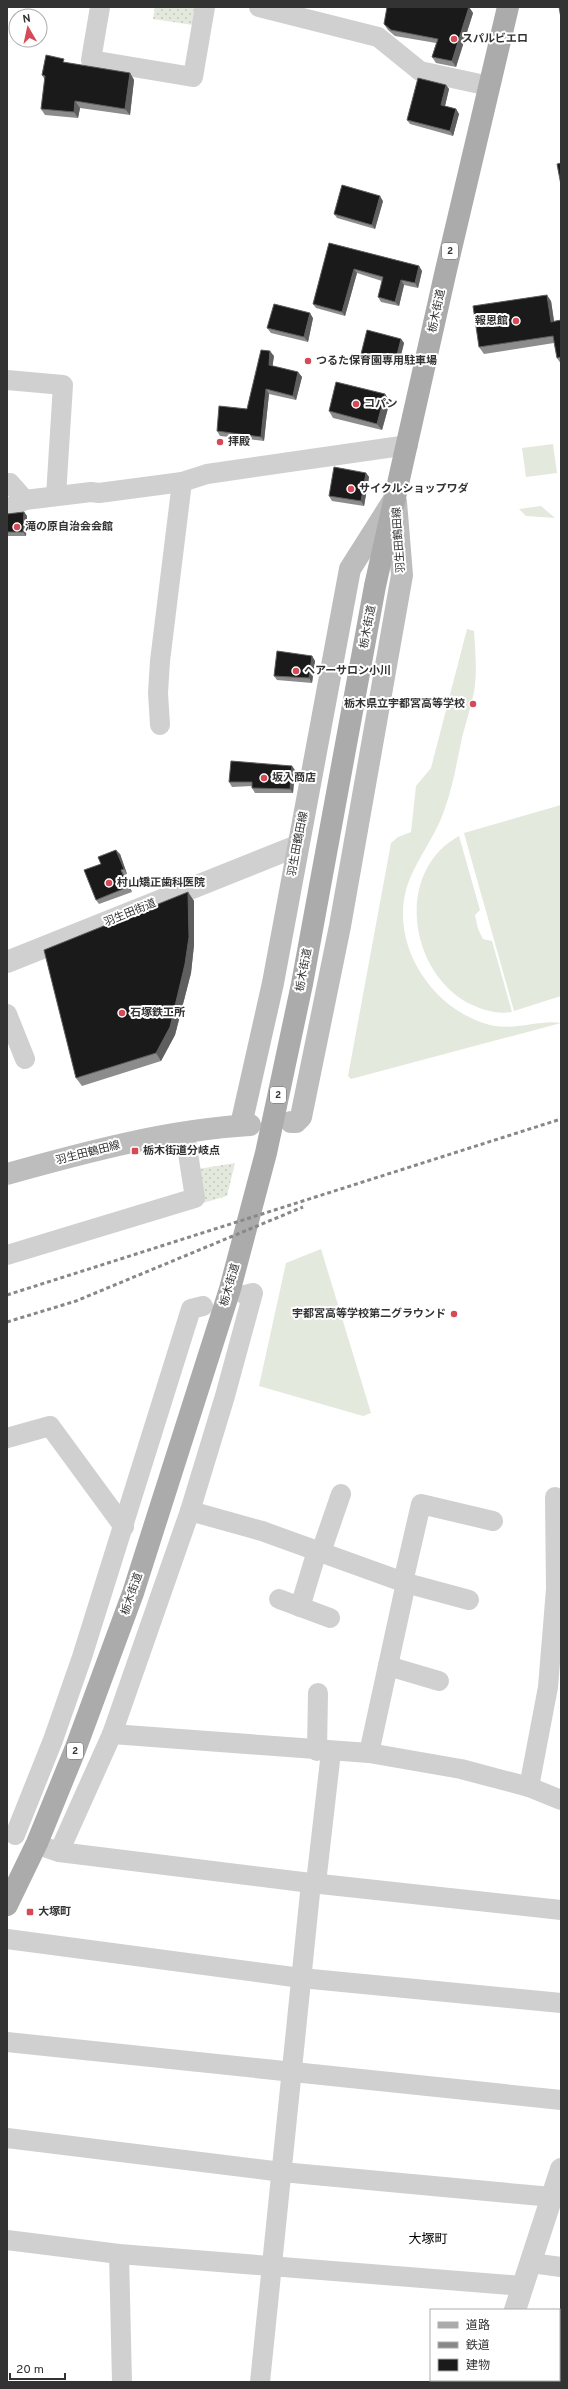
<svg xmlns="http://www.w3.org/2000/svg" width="568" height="2389" font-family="Overpass,'Noto Sans JP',sans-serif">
<defs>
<pattern id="park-dots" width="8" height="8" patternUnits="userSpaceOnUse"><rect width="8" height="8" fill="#e3e9dd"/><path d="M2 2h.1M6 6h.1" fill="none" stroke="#c3c8be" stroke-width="1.8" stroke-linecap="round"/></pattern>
</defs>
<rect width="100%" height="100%" fill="#fff"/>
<g fill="#e3e9dd">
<polygon points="553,444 557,473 526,477 522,448"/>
<polygon points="541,506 555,518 526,516 519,509"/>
<path d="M467,629L474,631C475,648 477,667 475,685C473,702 466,721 462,738C457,761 453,786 445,808C436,837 415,860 406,890C391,947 433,1010 490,1025C514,1031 542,1019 561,1023L351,1079L348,1076L391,843L398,837L411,832L416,786L431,768Z"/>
<polygon points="561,805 561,996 514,1011 464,833"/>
<path d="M459,836L480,910L475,915L478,929L483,939L492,941L512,1012C497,1015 480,1009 468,1003C408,970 395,871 459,836Z"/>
<polygon points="321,1249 371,1413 363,1416 259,1386 286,1263"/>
</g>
<g fill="url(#park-dots)">
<polygon points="155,7 196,7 193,25 153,19"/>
<polygon points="235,1163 227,1196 203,1203 198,1169"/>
</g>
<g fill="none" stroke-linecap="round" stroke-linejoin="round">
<g stroke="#d0d0d0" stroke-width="20">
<polyline points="100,7 91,60 193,77 205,7"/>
<polyline points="259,7 378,37 420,71 489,86"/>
<polyline points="7,380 63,385 56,496"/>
<polyline points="7,483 10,483 25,500"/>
<polyline points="7,509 25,500 91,492 99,493 182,482 207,474 408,445"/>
<polyline points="160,725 158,693 160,661 182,482"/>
<polyline points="7,1014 25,1059"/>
<polyline points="7,1255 195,1198 185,1134"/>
<polyline points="7,1438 50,1426 124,1527"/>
<polyline points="190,1511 262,1531 406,1583 469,1600"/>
<polyline points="321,1552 341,1494"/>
<polyline points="403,1582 421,1504 493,1521"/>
<polyline points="279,1599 330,1618"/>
<polyline points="300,1607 317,1551"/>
<polyline points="388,1666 439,1681"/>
<polyline points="112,1734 369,1753 461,1769 529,1787 561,1800"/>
<polyline points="317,1751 318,1693"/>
<polyline points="369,1753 406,1583"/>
<polyline points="529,1787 548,1687 556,1589 555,1497"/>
<polyline points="15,1835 53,1740 82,1657 191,1309 203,1306"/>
<polyline points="47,1848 59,1852 311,1883 561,1910"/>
<polyline points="59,1852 112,1734 190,1511 225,1396 253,1293 245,1295"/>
<polyline points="316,1883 331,1752"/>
<polyline points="7,1939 301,1978 561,2003"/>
<polyline points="7,2042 561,2100"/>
<polyline points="7,2138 282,2172 552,2197"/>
<polyline points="7,2240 119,2254 523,2286"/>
<polyline points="119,2254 122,2382"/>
<polyline points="531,2263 561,2267"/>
<polyline points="260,2382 311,1883"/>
</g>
<g stroke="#d0d0d0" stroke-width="22">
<polyline points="7,962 297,846"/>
<polyline points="515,2310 561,2169"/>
<polyline points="493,2382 494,2380"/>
</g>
<g stroke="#bdbdbd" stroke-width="22">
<polyline points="291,1122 296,1122 301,1117 340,926 402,575 396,502"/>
<polyline points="241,1125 273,983 350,569 393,501"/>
<path d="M7,1174C86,1152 168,1130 250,1125"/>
</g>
<polyline stroke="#ababab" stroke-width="22" points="7,1905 37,1843 75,1750 133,1593 230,1289 266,1153 302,984 375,586 446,270 508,7"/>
<g stroke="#888" stroke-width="3" stroke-dasharray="4 3" stroke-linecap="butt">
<polyline points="7,1295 561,1119"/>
<polyline points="7,1322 76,1301 303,1207"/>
</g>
</g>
<g fill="#8c8c8c">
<polygon points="469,7 473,13 456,67 436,63 432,57 436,43 395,36 388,30 384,24"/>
<polygon points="67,63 130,73 134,80 130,115 80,108 78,118 45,115 41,109 45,80 42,75"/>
<polygon points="446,85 449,89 445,106 456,109 459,114 453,136 410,124 407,120"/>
<polygon points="383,201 375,229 337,218 334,214"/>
<polygon points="329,243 419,266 422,271 418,288 404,285 399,306 381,302 378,297 382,281 357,273 345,316 316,308 313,304"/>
<polygon points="551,301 554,321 561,320 561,364 557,358 554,343 484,354 479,347"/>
<polygon points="313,318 308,342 271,333 267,328"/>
<polygon points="401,339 404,343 398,367 364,358 361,354"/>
<polygon points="274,356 272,366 298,372 302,377 296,400 269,394 264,441 220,436 217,431 247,409"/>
<polygon points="390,401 382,430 333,418 329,411"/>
<polygon points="366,473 369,477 364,506 332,501 329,496"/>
<polygon points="24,512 27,516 26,536 7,536 7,514"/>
<polygon points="312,656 315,661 312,683 277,680 274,676"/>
<polygon points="295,770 293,793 255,793 252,788 252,786 232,787 229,782"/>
<polygon points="120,854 127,874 124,875 132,892 99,904 96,900 101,864"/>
<polygon points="188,892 194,901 194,945 191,973 175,1035 161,1061 82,1086 76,1078"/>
</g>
<g fill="#5f5f5f">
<polygon points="469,7 473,13 456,67 452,61"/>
<polygon points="130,73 134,80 130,115 125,109"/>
<polygon points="446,85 449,89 444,110 441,105"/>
<polygon points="75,101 80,108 78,118 74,112"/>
<polygon points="456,109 459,114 453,136 450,131"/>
<polygon points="380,196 383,201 375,229 372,225"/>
<polygon points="419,266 422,271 418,288 415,283"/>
<polygon points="354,269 357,273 345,316 342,312"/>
<polygon points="401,280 404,285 399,306 395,302"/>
<polygon points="547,295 551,301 555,328 551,322"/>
<polygon points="310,313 313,318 308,342 304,337"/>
<polygon points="401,339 404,343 398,367 395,363"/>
<polygon points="270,351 274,356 272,370 269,365"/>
<polygon points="298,372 302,377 296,400 293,396"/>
<polygon points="266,389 269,394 264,441 261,437"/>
<polygon points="385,394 390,401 382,430 377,424"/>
<polygon points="366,473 369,477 364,506 361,501"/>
<polygon points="24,512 27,516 26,536 23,532"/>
<polygon points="312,656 315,661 312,683 309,678"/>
<polygon points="292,766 295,770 293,793 290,789"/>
<polygon points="116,850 120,854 127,874 124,869"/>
<polygon points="121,870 124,875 132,892 128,887"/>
<polygon points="188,892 194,901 194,945 191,973 175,1035 161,1061 156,1053"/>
</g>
<g fill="#1a1a1a" stroke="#5f5f5f">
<polygon points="387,7 469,7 452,61 432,57 438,39 391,30 384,24"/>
<polygon points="559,7 561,7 561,18"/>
<polygon points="46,55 64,59 63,62 130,73 125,109 75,101 74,112 41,109 45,76 42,75"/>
<polygon points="418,78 446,85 441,105 456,109 450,131 407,120"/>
<polygon points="561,163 561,185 557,164"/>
<polygon points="342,185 380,196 372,225 334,214"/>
<polygon points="329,243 419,266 415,283 401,280 395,302 378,297 383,277 354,269 342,312 313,304"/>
<polygon points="547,295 551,322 561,320 561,357 557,358 553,336 479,347 473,306"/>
<polygon points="274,304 310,313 304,337 267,328"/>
<polygon points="367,330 401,339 395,363 361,354"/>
<polygon points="261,350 270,351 269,365 298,372 293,396 266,389 261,437 217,431 219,406 247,409"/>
<polygon points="336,382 385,394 377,424 329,411"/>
<polygon points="334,467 366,473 361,501 329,496"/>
<polygon points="24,512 23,532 7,532 7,514"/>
<polygon points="277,651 312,656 309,678 274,676"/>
<polygon points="231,761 292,766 290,789 252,788 252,782 229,782"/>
<polygon points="116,850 124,869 121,870 128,887 96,900 84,870 101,864 98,857"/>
<polygon points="188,892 189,937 185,964 170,1027 156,1053 76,1078 44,950"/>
</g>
<g fill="#d64957" stroke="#fff" stroke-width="1.5">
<circle cx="454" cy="39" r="4"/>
<circle cx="516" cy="321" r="4"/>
<circle cx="308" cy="361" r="4"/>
<circle cx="356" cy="404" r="4"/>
<circle cx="220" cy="442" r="4"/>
<circle cx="351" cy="489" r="4"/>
<circle cx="17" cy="527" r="4"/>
<circle cx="296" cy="671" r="4"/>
<circle cx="473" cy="704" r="4"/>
<circle cx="264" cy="778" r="4"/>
<circle cx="109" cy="883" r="4"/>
<circle cx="122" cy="1013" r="4"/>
<rect x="131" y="1147" width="8" height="8" rx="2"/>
<circle cx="454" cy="1314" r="4"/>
<rect x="26" y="1908" width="8" height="8" rx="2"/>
</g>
<g text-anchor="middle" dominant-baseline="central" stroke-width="4" stroke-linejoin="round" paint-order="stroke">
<g fill="#fff" stroke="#707070" stroke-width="1">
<rect x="442" y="243" width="16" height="16" rx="3"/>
<rect x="270" y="1087" width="16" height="16" rx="3"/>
<rect x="67" y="1743" width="16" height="16" rx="3"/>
</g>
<g font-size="10" font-weight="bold" fill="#333">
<text x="450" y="251">2</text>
<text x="278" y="1095">2</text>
<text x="75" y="1751">2</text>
</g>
<g font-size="11" font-weight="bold" fill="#333" stroke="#fff" text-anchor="start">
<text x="462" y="39">スパルビエロ</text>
<text x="508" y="321" text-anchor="end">報恩館</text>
<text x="316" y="361">つるた保育園専用駐車場</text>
<text x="364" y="404">コパン</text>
<text x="228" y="442">拝殿</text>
<text x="359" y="489">サイクルショップワダ</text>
<text x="25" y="527">滝の原自治会会館</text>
<text x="304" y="671">ヘアーサロン小川</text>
<text x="465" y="704" text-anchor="end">栃木県立宇都宮高等学校</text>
<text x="272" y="778">坂入商店</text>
<text x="117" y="883">村山矯正歯科医院</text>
<text x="130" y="1013">石塚鉄工所</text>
<text x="143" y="1151">栃木街道分岐点</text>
<text x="446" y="1314" text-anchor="end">宇都宮高等学校第二グラウンド</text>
<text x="38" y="1912">大塚町</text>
</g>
<g font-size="11" fill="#333" stroke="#fff">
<text transform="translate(437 311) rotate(-78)">栃木街道</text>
<text transform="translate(399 540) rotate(-94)">羽生田鶴田線</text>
<text transform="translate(368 627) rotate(-79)">栃木街道</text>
<text transform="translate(298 844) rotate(-79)">羽生田鶴田線</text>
<text transform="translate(130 913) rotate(-22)">羽生田街道</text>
<text transform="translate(304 970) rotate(-79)">栃木街道</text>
<text transform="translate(88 1153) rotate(-14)">羽生田鶴田線</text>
<text transform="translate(230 1285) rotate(-74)">栃木街道</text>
<text transform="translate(132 1594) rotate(-71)">栃木街道</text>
</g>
<g font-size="13" fill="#000" stroke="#fff">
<text x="428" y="2240">大塚町</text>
</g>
</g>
<rect width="568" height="2389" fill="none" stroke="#333333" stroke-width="16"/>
<rect x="430" y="2309" width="130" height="72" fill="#ffffff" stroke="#adadad"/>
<rect x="438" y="2322" width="20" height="6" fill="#ababab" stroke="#adadad"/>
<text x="466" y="2329" font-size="12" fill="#333333">道路</text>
<rect x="438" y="2342" width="20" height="6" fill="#888888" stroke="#adadad"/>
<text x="466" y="2349" font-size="12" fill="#333333">鉄道</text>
<rect x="438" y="2359" width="20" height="12" fill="#1a1a1a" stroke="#adadad"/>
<text x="466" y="2369" font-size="12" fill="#333333">建物</text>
<g transform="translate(28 28) rotate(351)"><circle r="19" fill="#ffffff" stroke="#adadad"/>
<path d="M0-3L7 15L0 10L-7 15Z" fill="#d64957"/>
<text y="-6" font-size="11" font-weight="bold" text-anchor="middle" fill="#333333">N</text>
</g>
<path d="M10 2373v6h55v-6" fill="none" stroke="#333333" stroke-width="2"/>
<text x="16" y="2373" font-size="12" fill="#333333" stroke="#ffffff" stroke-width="3" paint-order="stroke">20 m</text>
</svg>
